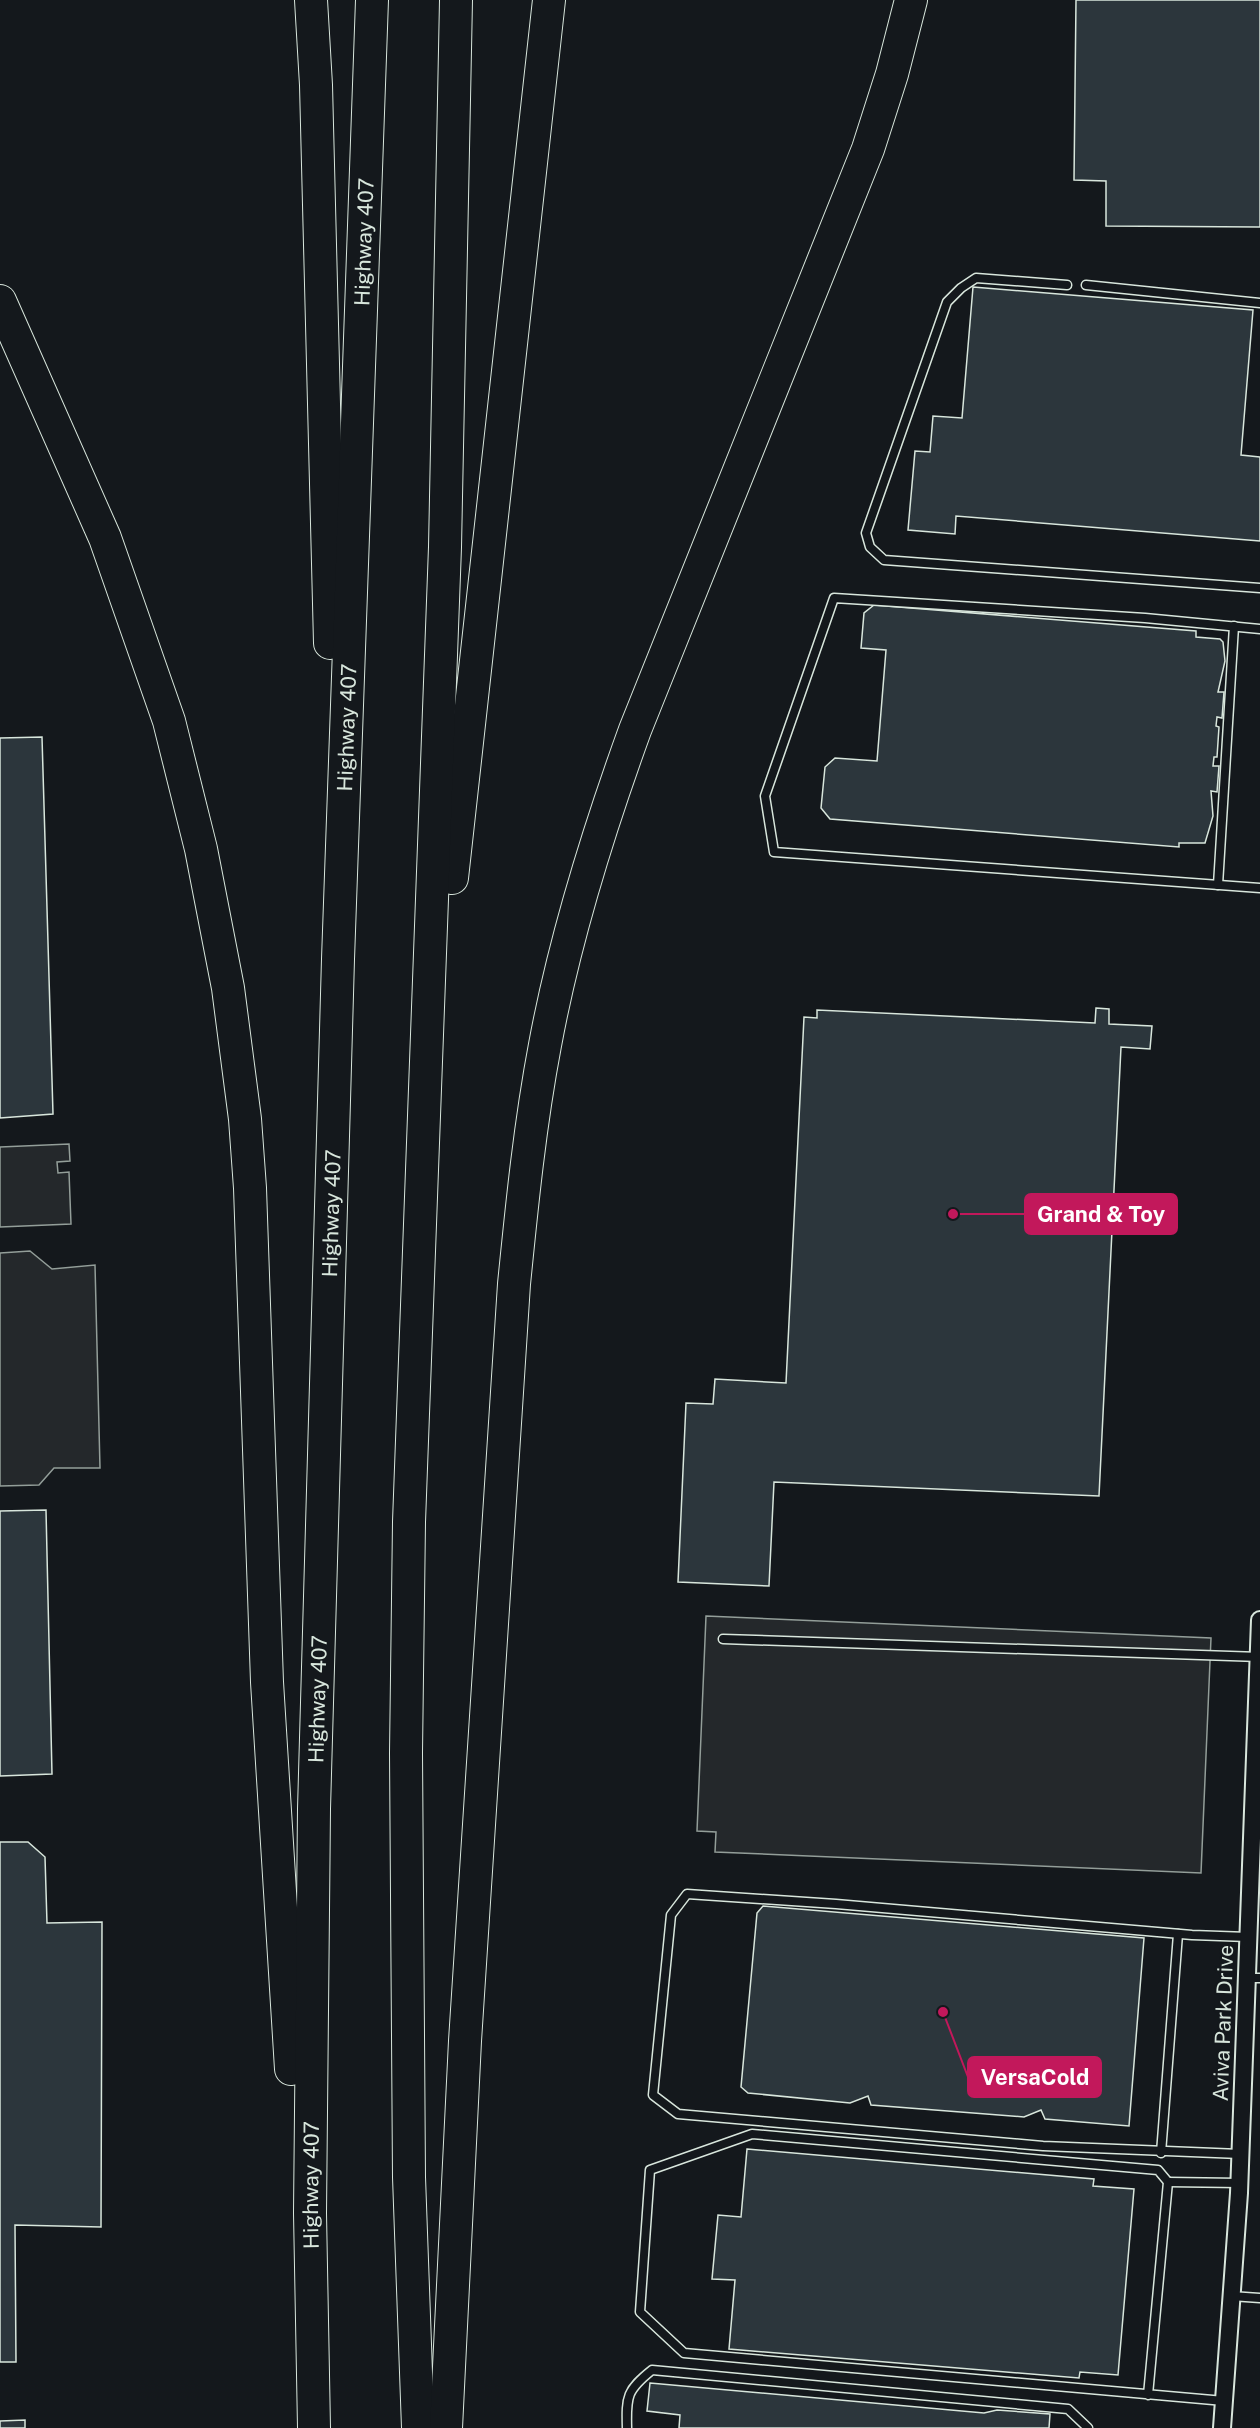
<svg xmlns="http://www.w3.org/2000/svg" width="1260" height="2428" font-family="'Public Sans',sans-serif">
<rect width="100%" height="100%" fill="#14181c"/>
<g fill="#24282b" stroke="#939e99" stroke-width="1.5">
<polygon points="69,1144 70,1161 57,1162 58,1173 69,1172 71,1224 0,1227 0,1147"/>
<polygon points="30,1251 52,1269 95,1265 100,1468 54,1468 39,1485 0,1486 0,1253"/>
<polygon points="706,1616 1211,1638 1201,1873 715,1852 716,1832 697,1831"/>
</g>
<g fill="#2c363c" stroke="#d8e6dc" stroke-width="1.5">
<polygon points="1076,0 1260,0 1260,227 1106,226 1106,181 1074,180"/>
<polygon points="973,287 1253,310 1241,455 1260,457 1260,541 956,516 955,534 908,530 915,451 930,452 933,416 962,418"/>
<polygon points="874,605 1196,631 1196,637 1220,639 1223,642 1225,661 1218,692 1224,692 1222,718 1217,717 1216,726 1219,727 1217,757 1214,757 1213,766 1219,766 1217,792 1211,791 1213,816 1205,843 1179,843 1179,847 830,819 821,808 825,767 835,758 877,761 886,650 861,648 864,613"/>
<polygon points="42,737 53,1114 0,1118 0,738"/>
<polygon points="1096,1008 1109,1009 1109,1024 1152,1026 1150,1049 1121,1047 1099,1496 774,1482 769,1586 678,1582 686,1403 713,1404 715,1379 786,1383 804,1017 817,1018 817,1010 1095,1023"/>
<polygon points="46,1510 52,1774 0,1776 0,1511"/>
<polygon points="0,1842 28,1842 45,1857 47,1923 102,1922 101,2227 15,2225 16,2362 0,2362"/>
<polygon points="763,1906 1144,1938 1129,2126 1045,2119 1041,2110 1024,2117 871,2105 868,2096 850,2103 748,2093 741,2087 757,1913"/>
<polygon points="747,2149 1094,2179 1093,2186 1134,2189 1118,2375 1080,2372 1079,2378 729,2349 735,2280 712,2279 718,2215 741,2217"/>
<polygon points="650,2383 984,2413 997,2410 1050,2414 1049,2428 679,2428 680,2415 647,2411"/>
<polygon points="25,2420 25,2428 0,2428 0,2421"/>
</g>
<g fill="none" stroke-linecap="round" stroke-linejoin="round">
<defs>
<g id="service">
<polyline points="1067,285 976,278 961,288 947,302 866,533 870,547 884,560 1260,588"/>
<polyline points="1086,285 1260,303"/>
<polyline points="1260,629 1145,618 834,598 765,796 774,852 1260,888"/>
<polyline points="1218,885 1234,626"/>
<polyline points="723,1639 1260,1657"/>
<polyline points="1247,1978 1260,1978"/>
<polyline points="1161,2153 1178,1934"/>
<polyline points="1240,2154 1043,2146 678,2114 653,2095 671,1915 687,1894 836,1904 1192,1935 1248,1937"/>
<polyline points="1168,2182 1240,2183"/>
<polyline points="1231,2296 1260,2298"/>
<polyline points="1148,2395 1168,2182 1158,2170 752,2134 650,2170 640,2312 684,2353 1224,2401"/>
<path d="M627,2428C626,2396 627,2390 652,2370L1068,2409L1088,2428"/>
</g>
<polyline id="minor" points="1222,2428 1239,2193 1260,1620"/>
<g id="motorway">
<polyline points="311,0 316,85 330,643"/>
<polyline points="0,301 105,538 169,721 201,849 228,988 245,1119 250,1188 267,1682 291,2069"/>
<polyline points="452,878 549,0"/>
<path id="s1" d="M314,2428L310,2213L314,1809L338,959L372,0"/>
<polyline points="418,2428 409,2177 406,1753 409,1522 445,547 456,0"/>
<path d="M446,2428L465,2041L514,1284C522,1204 530,1124 545,1045C565,937 598,832 635,730L868,149L892,74L911,0"/>
</g>
</defs>
<use href="#service" stroke="#d8e6dc" stroke-width="11"/>
<use href="#minor" stroke="#d8e6dc" stroke-width="20"/>
<use href="#motorway" stroke="#d8e6dc" stroke-width="34"/>
<use href="#service" stroke="#14181c" stroke-width="8"/>
<use href="#minor" stroke="#14181c" stroke-width="16"/>
<use href="#motorway" stroke="#14181c" stroke-width="32"/>
</g>
<g text-anchor="middle" dominant-baseline="central" stroke-width="4.5" stroke-linejoin="round" paint-order="stroke">
<g font-size="21" fill="#d8e6dc" stroke="#14181c">
<text stroke="none"><textPath href="#s1" startOffset="2187">Highway 407</textPath></text>
<text stroke="none"><textPath href="#s1" startOffset="1701">Highway 407</textPath></text>
<text stroke="none"><textPath href="#s1" startOffset="1215">Highway 407</textPath></text>
<text stroke="none"><textPath href="#s1" startOffset="729">Highway 407</textPath></text>
<text transform="translate(1223 2023) rotate(-88)">Aviva Park Drive</text>
<text stroke="none"><textPath href="#s1" startOffset="243">Highway 407</textPath></text>
</g>
</g>
<path fill="none" stroke="#c2185b" stroke-width="2" d="M953 1214L1025 1214M943 2012L968 2077"/>
<g fill="#c2185b" stroke="#14181c" stroke-width="2">
<circle cx="953" cy="1214" r="6"/>
<circle cx="943" cy="2012" r="6"/>
</g>
<g fill="#c2185b" stroke="#c2185b" stroke-width="2">
<rect x="1025" y="1194" width="152" height="40" rx="6"/>
<rect x="968" y="2057" width="133" height="40" rx="6"/>
</g>
<g font-size="22" text-anchor="middle" font-weight="bold" fill="#fff">
<text x="1101" y="1222">Grand &amp; Toy</text>
<text x="1035" y="2085">VersaCold</text>
</g>
</svg>
